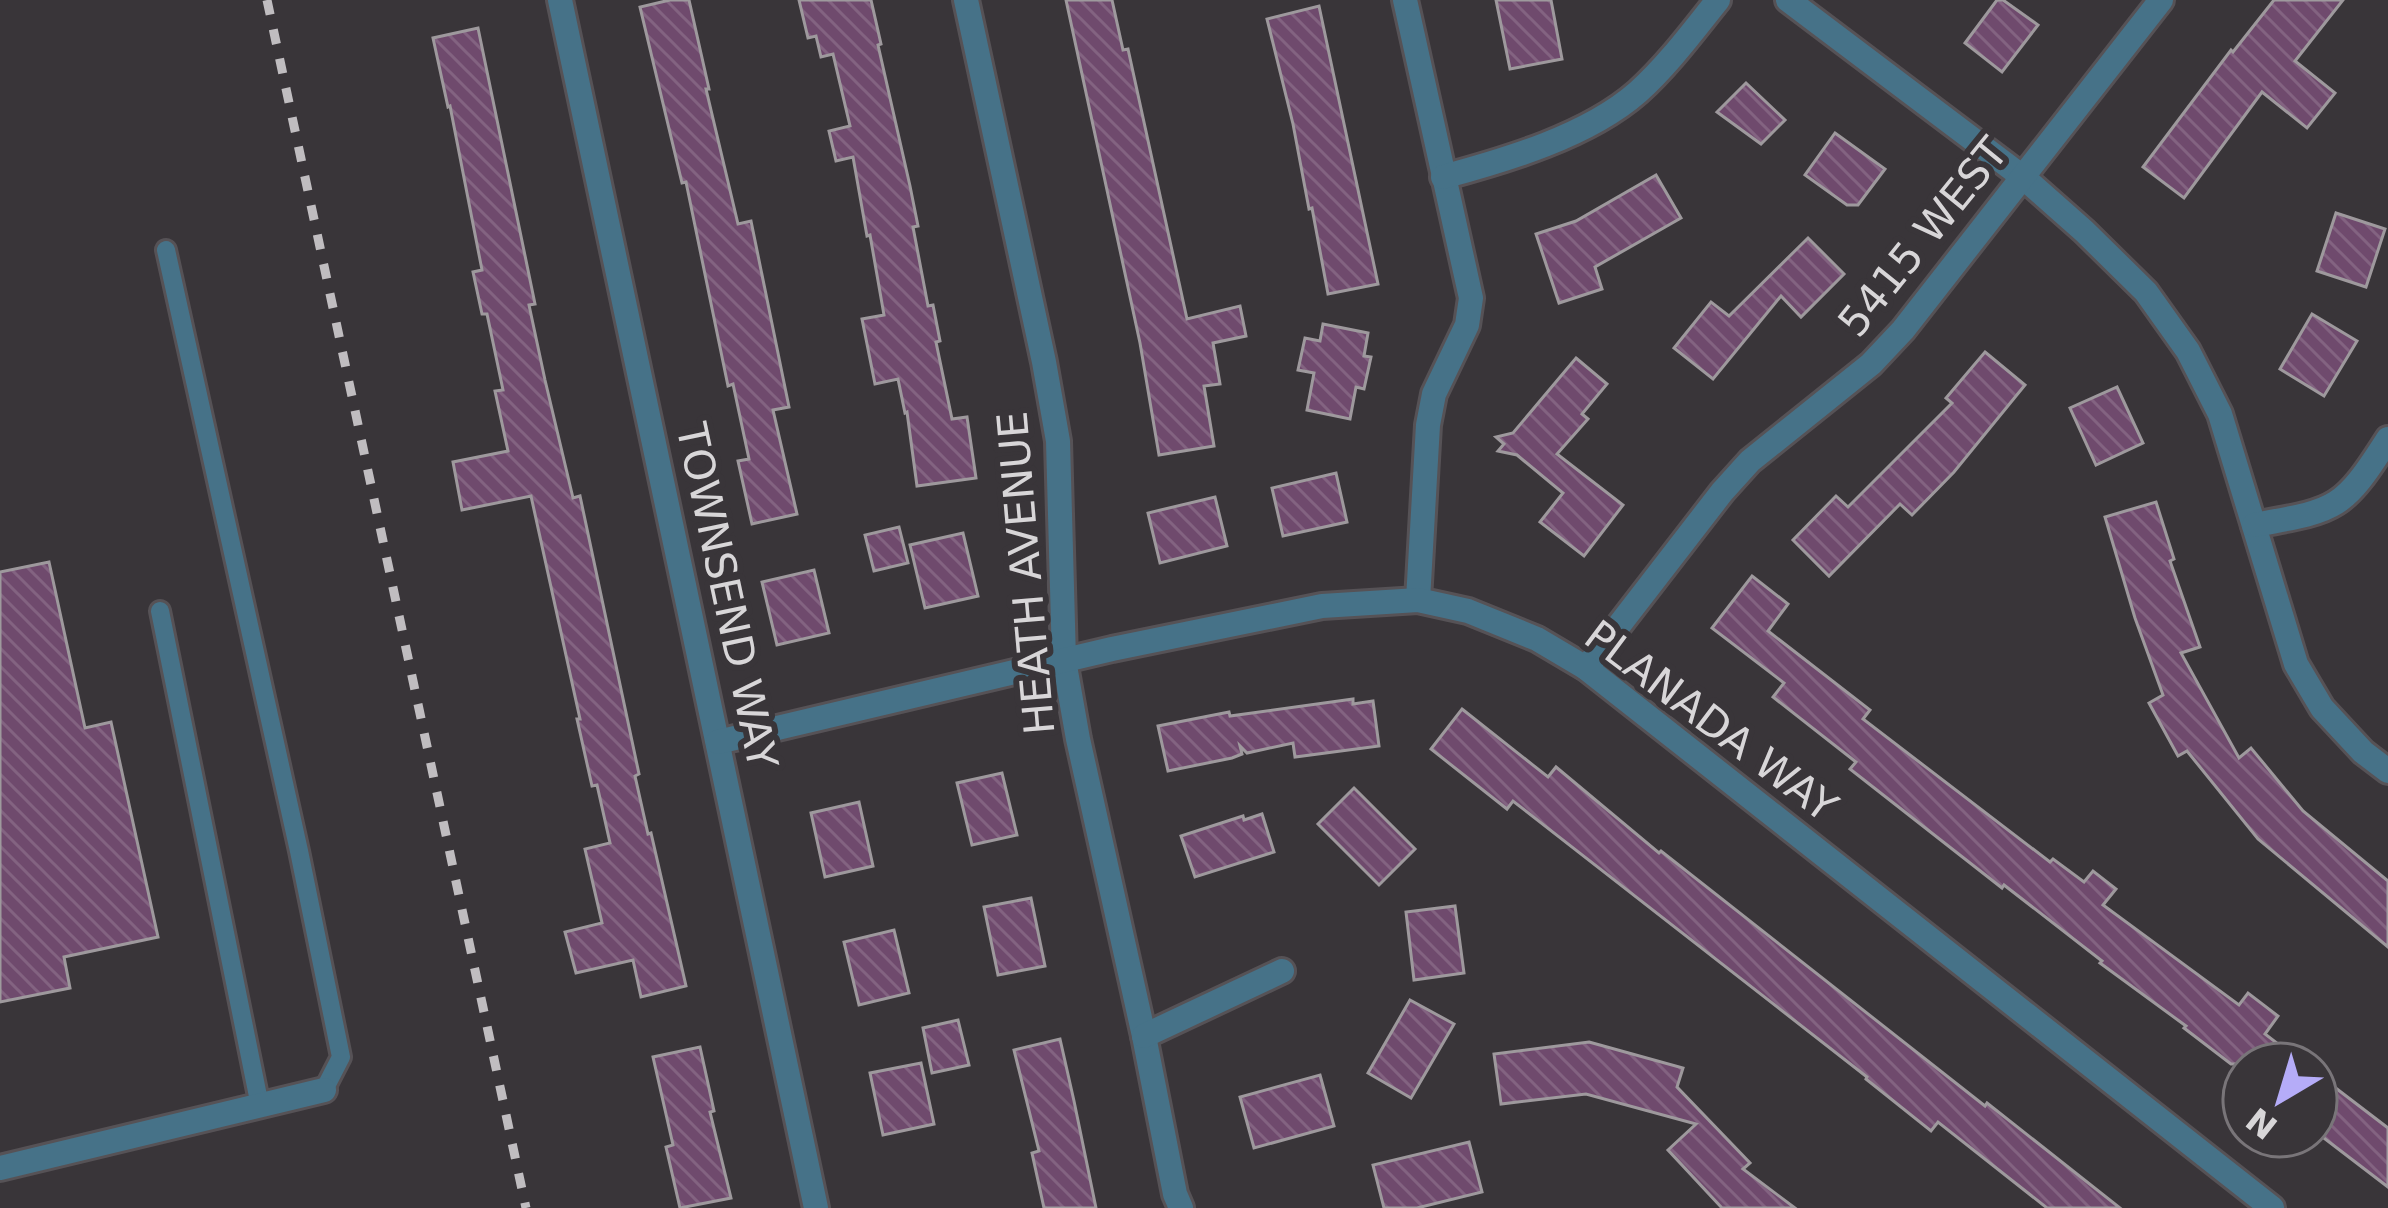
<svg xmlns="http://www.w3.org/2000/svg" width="2388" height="1208" font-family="'DejaVu Sans',sans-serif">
<defs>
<pattern id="building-back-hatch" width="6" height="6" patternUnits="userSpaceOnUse" patternTransform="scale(3)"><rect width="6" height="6" fill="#6f4a6d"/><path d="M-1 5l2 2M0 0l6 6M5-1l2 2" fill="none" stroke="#836381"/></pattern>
</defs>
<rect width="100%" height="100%" fill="#393539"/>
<g fill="url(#building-back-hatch)" stroke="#9e999d" stroke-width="3">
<polygon points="670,0 689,0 709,89 706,89 738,224 751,221 789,407 773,410 797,514 752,524 738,461 749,459 733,384 728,386 686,182 682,183 640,7"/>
<polygon points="799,0 871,0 881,44 878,45 910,186 918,226 913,227 928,306 933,305 940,341 936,342 952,419 967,417 976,478 917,486 907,412 905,413 898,379 875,384 862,319 884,315 870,235 867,236 853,157 836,161 829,131 850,126 833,54 821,57 816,36 808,38"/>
<polygon points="1066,0 1112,0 1123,50 1128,49 1187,319 1240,306 1246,336 1213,343 1220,384 1204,386 1214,446 1159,455 1140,343"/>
<polygon points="1496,0 1551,0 1562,59 1510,69"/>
<polygon points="1997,0 2003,0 2038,25 2002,72 1965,43"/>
<polygon points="2274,0 2343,0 2295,61 2335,93 2307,128 2262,92 2184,198 2143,167 2231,50 2233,52"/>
<polygon points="1319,6 1378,284 1328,294 1312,208 1309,209 1293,124 1267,19"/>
<polygon points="478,28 535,304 529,305 545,380 573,498 580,496 639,774 635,776 648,834 651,833 686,986 641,997 633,960 576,973 565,932 602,923 585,849 610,843 597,785 592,786 577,719 580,719 531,496 462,510 453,462 508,451 495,391 503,390 487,314 482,314 473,272 482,270 450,106 448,107 433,38"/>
<polygon points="1746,83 1785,120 1761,144 1717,112"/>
<polygon points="1835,133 1885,169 1858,205 1847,205 1805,175"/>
<polygon points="1656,175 1681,218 1595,267 1602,289 1559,303 1536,234 1576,221"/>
<polygon points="2336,213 2385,229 2366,287 2317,271"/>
<polygon points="1808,238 1844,274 1801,317 1781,296 1713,379 1674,348 1711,302 1729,316"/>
<polygon points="2312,314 2357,341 2324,396 2280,369"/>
<polygon points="1323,324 1368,333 1364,356 1371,357 1364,389 1356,387 1350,419 1307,410 1314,373 1298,370 1305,338 1320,341"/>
<polygon points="1985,352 2025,385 1954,472 1912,515 1900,504 1829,576 1793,540 1836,496 1848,507 1952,403 1946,398"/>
<polygon points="1576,358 1607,384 1582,414 1588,419 1557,454 1623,505 1584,556 1540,522 1563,493 1517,455 1498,451 1504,444 1496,437 1513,433"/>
<polygon points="2117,387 2143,443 2096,465 2070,408"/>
<polygon points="1336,473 1347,522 1283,536 1272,488"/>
<polygon points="1215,497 1227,546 1160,563 1148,513"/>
<polygon points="2156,502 2174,559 2170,561 2200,647 2181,653 2239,758 2251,748 2303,811 2388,881 2388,947 2258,839 2187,751 2178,756 2149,703 2163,695 2135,618 2105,517"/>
<polygon points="899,527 908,563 874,571 865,535"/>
<polygon points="963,533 978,596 925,608 910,545"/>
<polygon points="49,562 85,728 111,722 158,937 64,957 70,988 0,1002 0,572"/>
<polygon points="814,570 829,633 777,645 762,582"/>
<polygon points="1752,576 1788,604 1768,631 1870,710 1863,719 2050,862 2053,859 2084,882 2093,871 2116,889 2103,905 2239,1005 2248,993 2278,1016 2265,1034 2304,1064 2231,1064 2184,1028 2186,1026 2100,963 2102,961 2004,885 2002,888 1850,769 1856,762 1773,697 1784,683 1712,628"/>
<polygon points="1353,699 1353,704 1373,701 1379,746 1295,757 1293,743 1247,753 1240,746 1242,754 1232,758 1168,771 1158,726 1229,712 1230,716"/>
<polygon points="1462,709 1548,777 1556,767 1659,853 1661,851 1985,1106 1987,1103 2120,1208 2047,1208 1938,1122 1931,1131 1866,1079 1867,1077 1513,801 1507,809 1431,749"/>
<polygon points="1002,773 1017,835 972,845 957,783"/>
<polygon points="1354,788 1415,849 1379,885 1318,824"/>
<polygon points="859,802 873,866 825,877 811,813"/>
<polygon points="1262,814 1274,852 1195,877 1181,836 1243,816 1244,820"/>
<polygon points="1031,898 1045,966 998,975 984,907"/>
<polygon points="1455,906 1464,973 1414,980 1406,912"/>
<polygon points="894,930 909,993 859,1005 844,942"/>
<polygon points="1410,1000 1454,1024 1411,1098 1368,1073"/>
<polygon points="958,1020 969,1065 932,1073 923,1028"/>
<polygon points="1060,1039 1074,1101 1096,1208 1044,1208 1032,1153 1039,1151 1014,1050"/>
<polygon points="1589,1042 1683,1068 1677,1087 1750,1163 1743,1169 1795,1208 1722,1208 1668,1150 1696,1124 1586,1094 1501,1104 1494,1054"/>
<polygon points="700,1047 714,1111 710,1112 731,1198 680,1208 666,1147 673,1145 653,1057"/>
<polygon points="921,1063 934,1124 883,1135 870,1073"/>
<polygon points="2316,1073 2388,1128 2388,1187 2316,1132"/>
<polygon points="1320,1075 1334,1126 1254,1148 1240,1097"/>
<polygon points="1469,1142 1482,1192 1417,1208 1384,1208 1373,1165"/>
</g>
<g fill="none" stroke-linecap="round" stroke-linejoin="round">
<defs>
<g id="lane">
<polyline points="166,250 299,851 341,1057 324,1090"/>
<polyline points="160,611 260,1106"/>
</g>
<g id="street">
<polyline points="560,0 816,1208"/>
<polyline points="966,0 1044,362 1058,441 1064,660 1078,739 1144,1036 1175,1194 1181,1208"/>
<polyline points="1405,0 1471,298 1467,325 1434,394 1428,425 1418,600"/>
<polyline points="1788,0 2024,178 2084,231 2146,292 2188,351 2220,414 2296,664 2322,708 2363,752 2388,771"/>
<path d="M1443,177C1506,160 1588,136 1638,92C1668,65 1693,31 1718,0"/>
<path d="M2254,525C2337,510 2342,511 2388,439"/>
<polyline points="1586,668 1722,492 1750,461 1871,364 1903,330 2161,0"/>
<polyline points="718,742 1112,649 1322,606 1418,600 1468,611 1537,639 1586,668 2272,1208"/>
<polyline points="1144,1036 1282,971"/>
<polyline points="0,1168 324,1090"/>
</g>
</defs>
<use href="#lane" stroke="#565256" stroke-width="24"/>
<use href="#street" stroke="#565256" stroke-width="30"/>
<use href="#lane" stroke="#467288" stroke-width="18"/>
<use href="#street" stroke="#467288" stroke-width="24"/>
<polyline stroke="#c0bdc0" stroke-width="9" stroke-dasharray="15 15" stroke-linecap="butt" points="267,0 526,1208"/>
</g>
<g text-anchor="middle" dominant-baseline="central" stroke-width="12" stroke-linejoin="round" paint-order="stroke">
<g font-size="42" fill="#d8d6d8" stroke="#393539">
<text transform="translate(1923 237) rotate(-51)">5415 WEST</text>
<text transform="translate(1026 573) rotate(-95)">HEATH AVENUE</text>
<text transform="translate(727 596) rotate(78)">TOWNSEND WAY</text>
<text transform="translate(1711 721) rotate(37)">PLANADA WAY</text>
</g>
</g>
<g transform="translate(2280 1100) rotate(218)"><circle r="57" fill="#393539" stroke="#797579" stroke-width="3"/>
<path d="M0-9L21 45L0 30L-21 45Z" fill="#b5acf8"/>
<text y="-18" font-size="33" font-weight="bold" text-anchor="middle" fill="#d8d6d8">N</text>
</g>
</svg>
